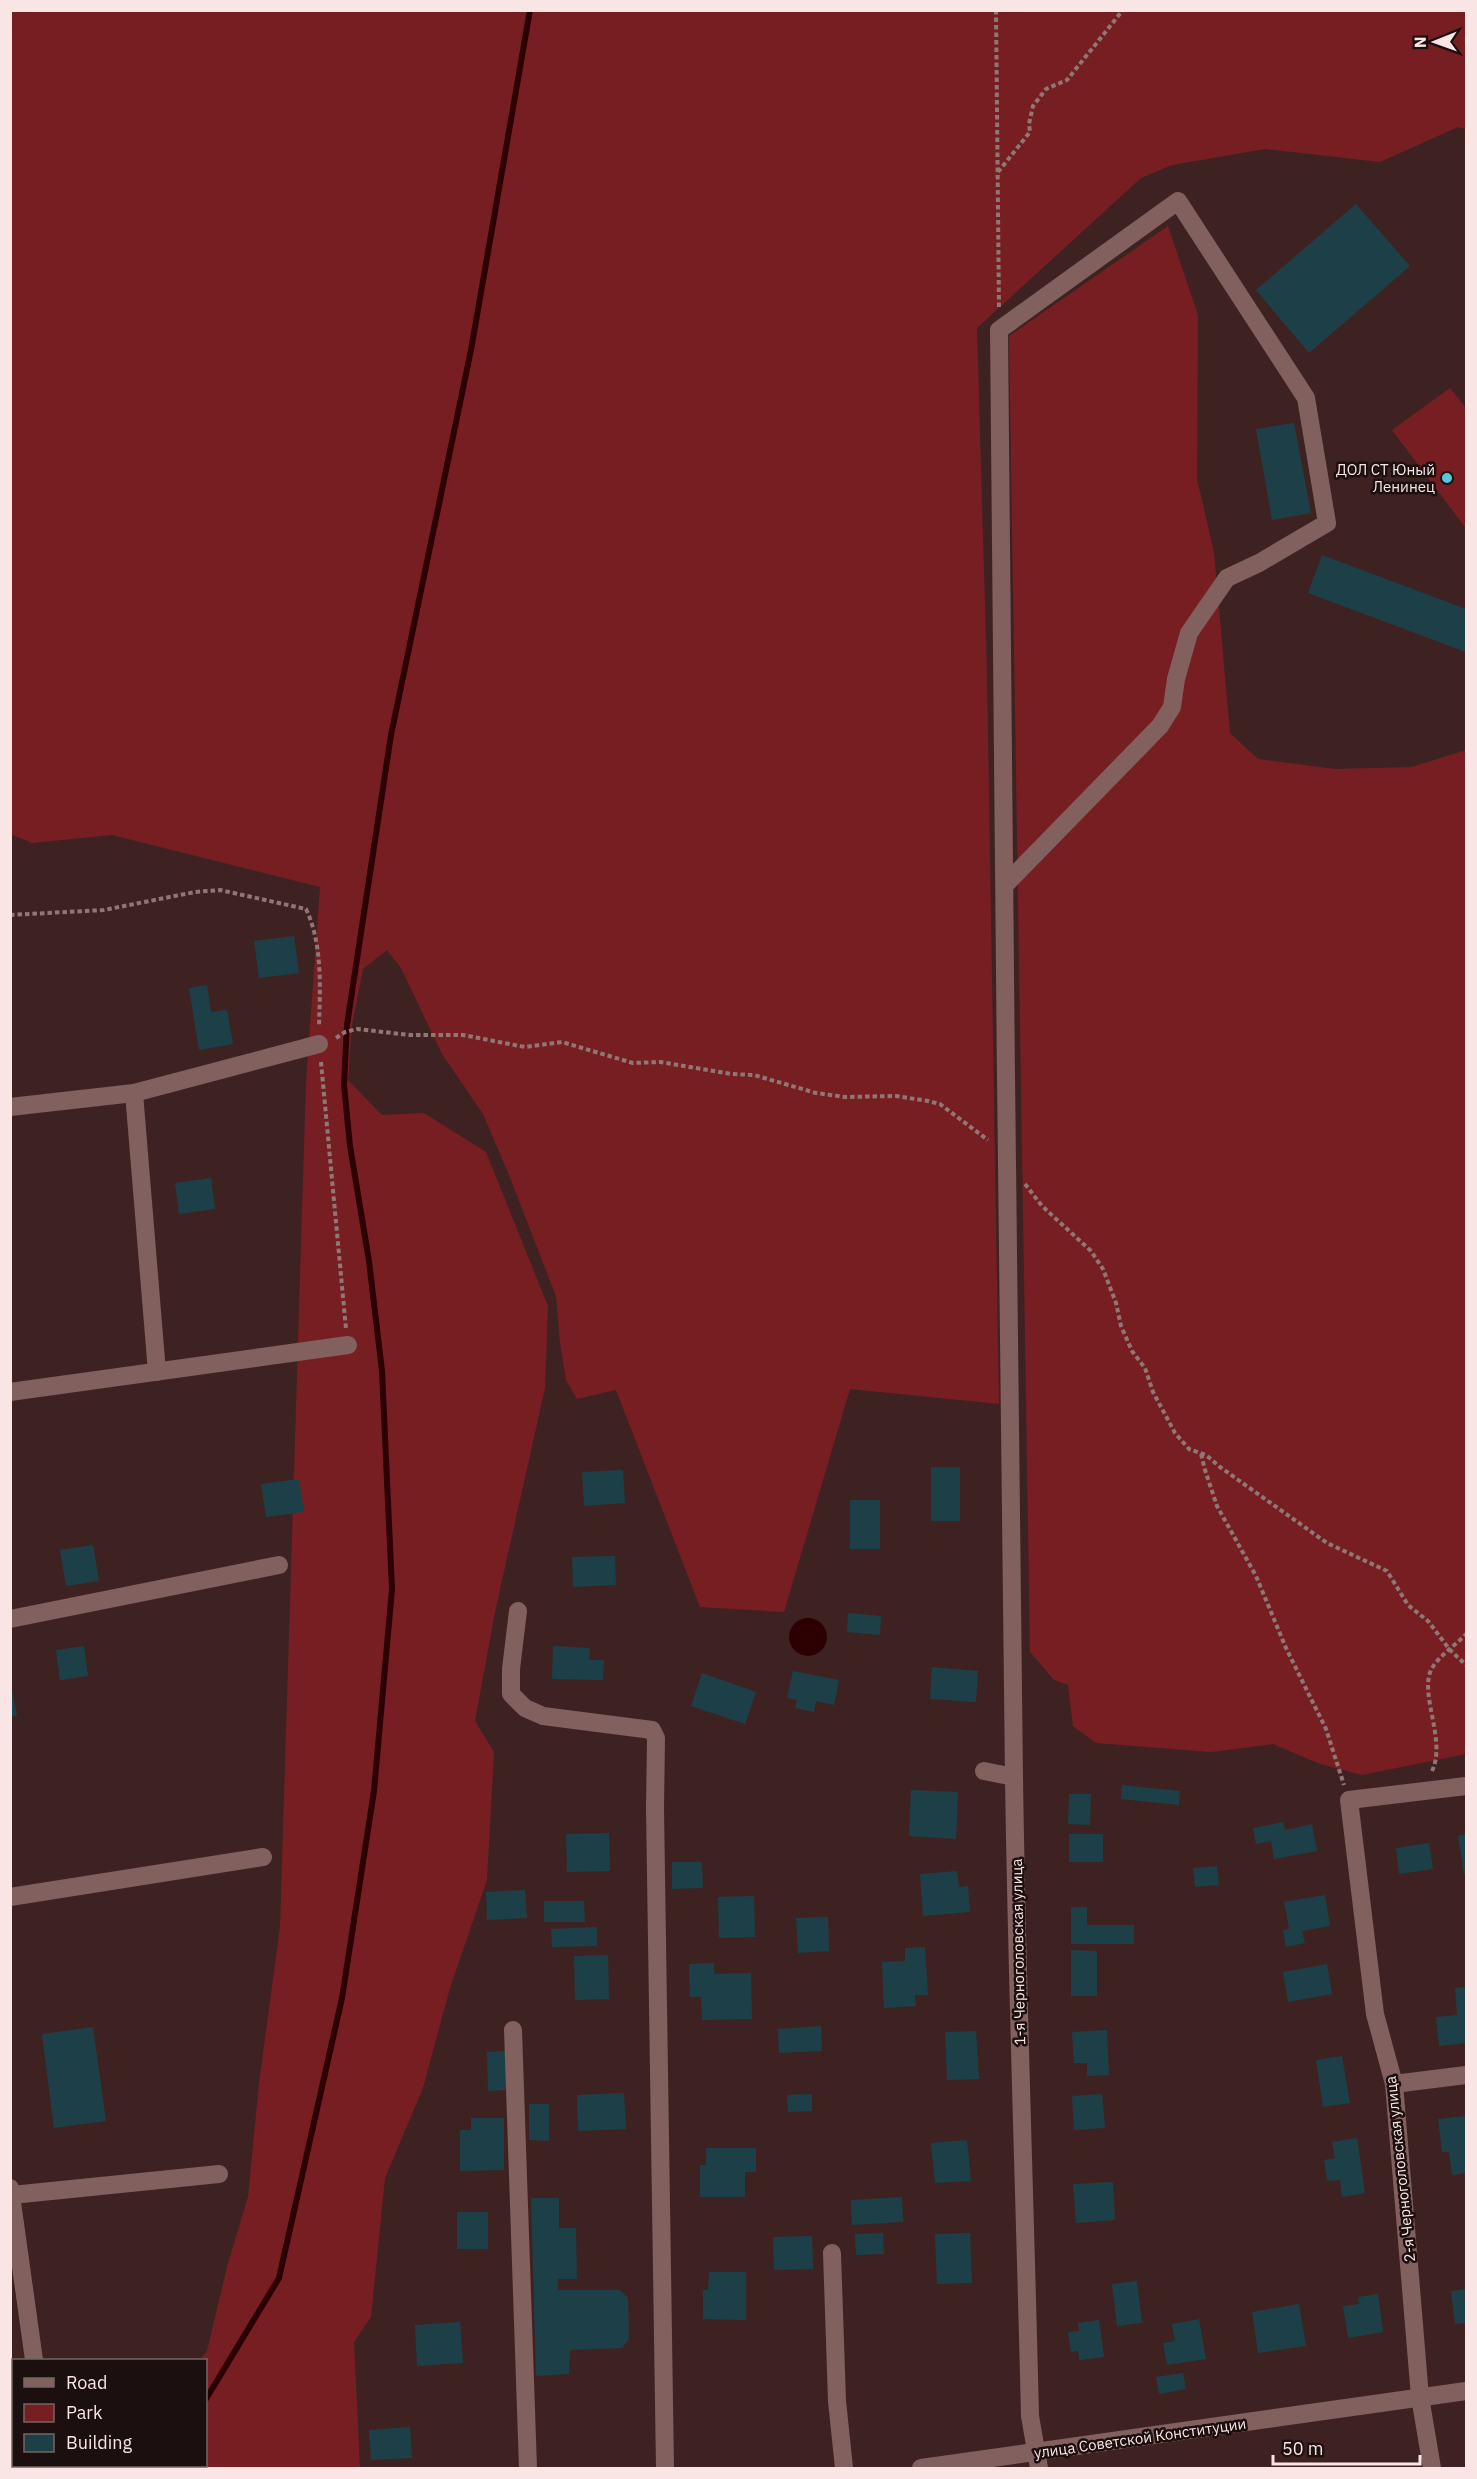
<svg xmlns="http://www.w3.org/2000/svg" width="1477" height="2479" font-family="'IBM Plex Sans',sans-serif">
<rect width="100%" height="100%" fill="#3e2221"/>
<g fill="#771e23">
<polygon points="10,11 1466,11 1466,129 1458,127 1380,162 1265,149 1172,165 1141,178 977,328 987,675 999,1404 850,1389 784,1612 700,1607 616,1390 577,1399 566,1380 560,1343 556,1296 509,1175 483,1114 442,1054 401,968 387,950 363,969 352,1025 348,1080 382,1115 424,1113 486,1152 548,1306 545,1388 495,1612 475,1721 494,1752 487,1880 450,1988 423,2088 385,2178 371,2317 354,2342 360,2468 76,2468 73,2466 206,2466 206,2360 200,2360 207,2351 228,2263 248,2197 259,2083 280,1927 306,1082 320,887 112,835 32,843 11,834"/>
<polygon points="1168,226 1198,315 1197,479 1214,552 1230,733 1258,759 1335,769 1412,767 1466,750 1466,1754 1362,1775 1320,1764 1273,1744 1211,1752 1096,1743 1073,1726 1068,1685 1054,1680 1030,1652 1009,336"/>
<polygon points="1450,388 1466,408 1465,527 1392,430"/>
</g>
<circle fill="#2c0003" cx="808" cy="1637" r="19"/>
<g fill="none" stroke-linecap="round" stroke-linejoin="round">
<g stroke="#2c0003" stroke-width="6">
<polyline points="206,2399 279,2278 342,1998 374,1791 392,1589 382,1371 369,1261 350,1146 344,1085 347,1025 391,735 471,350 530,10"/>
<polyline points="164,2468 165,2466"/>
</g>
</g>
<g fill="#1d4048">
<polygon points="1356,204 1410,266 1309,353 1256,290"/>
<polygon points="1294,423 1311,513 1272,520 1256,429"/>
<polygon points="1322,555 1466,609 1466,652 1308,593"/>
<polygon points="294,936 299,973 259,978 254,941"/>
<polygon points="207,985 211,1012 227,1010 233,1044 199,1050 189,988"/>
<polygon points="211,1178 215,1209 179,1214 175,1183"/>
<rect x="931" y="1467" width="29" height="54"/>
<polygon points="623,1470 625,1503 584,1506 582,1472"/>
<polygon points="299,1479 304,1512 266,1517 261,1484"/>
<rect x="850" y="1500" width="30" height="49"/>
<polygon points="93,1545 99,1581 66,1586 60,1550"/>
<polygon points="615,1556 616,1585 573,1587 572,1557"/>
<polygon points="848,1613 881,1616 880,1635 847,1632"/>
<polygon points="84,1646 88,1676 60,1680 56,1650"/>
<polygon points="553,1646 590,1648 589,1660 604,1660 603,1680 552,1679"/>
<polygon points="932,1667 978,1671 976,1702 930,1699"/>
<polygon points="793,1671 839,1680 834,1705 816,1701 814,1712 795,1708 797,1700 787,1698"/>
<polygon points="702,1673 756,1692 745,1724 691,1706"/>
<polygon points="10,1679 17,1716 10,1717"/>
<polygon points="1122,1785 1180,1791 1179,1805 1121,1799"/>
<polygon points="911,1790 958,1792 956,1839 909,1836"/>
<polygon points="1069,1794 1091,1794 1090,1825 1068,1824"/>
<polygon points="1283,1822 1285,1830 1312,1824 1317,1851 1274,1859 1271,1841 1256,1844 1253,1828"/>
<polygon points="609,1833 610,1871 567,1872 566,1834"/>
<rect x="1069" y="1834" width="34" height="28"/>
<polygon points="1466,1834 1466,1874 1464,1874 1458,1836"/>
<polygon points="1429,1843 1433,1869 1399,1874 1396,1848"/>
<polygon points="672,1862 702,1862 703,1888 672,1889"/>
<polygon points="1217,1866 1219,1885 1195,1887 1193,1868"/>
<polygon points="957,1871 959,1887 968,1886 970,1912 923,1916 920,1874"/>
<polygon points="525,1890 527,1918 487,1920 486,1892"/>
<polygon points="1325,1895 1330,1926 1302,1931 1305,1943 1286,1947 1283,1930 1289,1929 1284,1902"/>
<polygon points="754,1896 755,1937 719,1938 718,1897"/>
<polygon points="544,1901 584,1901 585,1922 544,1922"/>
<polygon points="1071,1907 1087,1907 1087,1925 1134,1925 1134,1944 1071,1944"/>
<polygon points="828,1917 829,1951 798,1953 796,1918"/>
<polygon points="597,1927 597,1946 552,1947 551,1929"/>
<polygon points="925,1947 928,1995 915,1995 916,2006 884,2008 882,1962 905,1961 905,1948"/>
<polygon points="1071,1950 1097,1951 1097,1996 1071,1996"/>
<polygon points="608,1955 609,1999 575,2000 574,1956"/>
<polygon points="714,1963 714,1974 751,1973 752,2019 702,2020 701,1997 690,1997 689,1964"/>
<polygon points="1327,1964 1332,1994 1288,2002 1283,1972"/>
<polygon points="1466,1987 1466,2043 1439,2046 1436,2017 1457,2015 1455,1988"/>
<polygon points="821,2026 822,2051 779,2053 778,2029"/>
<polygon points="93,2027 106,2121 54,2128 42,2034"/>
<polygon points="1107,2030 1109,2075 1087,2076 1087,2063 1074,2063 1072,2032"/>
<polygon points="976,2031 979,2079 947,2080 945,2032"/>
<polygon points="506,2051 507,2090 488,2091 487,2052"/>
<polygon points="1342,2056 1350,2103 1323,2107 1316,2060"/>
<polygon points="624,2093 626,2129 578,2131 577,2095"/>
<polygon points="812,2094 812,2111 788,2112 787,2095"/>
<polygon points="1102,2094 1105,2128 1074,2130 1072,2096"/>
<polygon points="529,2104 549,2104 549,2141 529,2140"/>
<polygon points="1466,2116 1466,2173 1452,2175 1449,2152 1442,2152 1438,2119"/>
<polygon points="471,2118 504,2118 504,2170 460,2171 460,2130 471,2130"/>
<polygon points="1357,2138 1365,2193 1342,2197 1340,2180 1327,2181 1324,2160 1335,2158 1332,2142"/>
<polygon points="967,2140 971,2181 935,2183 931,2143"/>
<polygon points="706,2148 756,2148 756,2172 745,2172 745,2197 700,2197 700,2165 706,2165"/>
<polygon points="1113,2182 1115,2220 1076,2223 1073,2184"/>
<polygon points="902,2197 903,2222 852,2225 851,2200"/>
<polygon points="531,2198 559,2198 559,2228 576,2228 577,2279 558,2279 558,2290 620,2290 628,2298 629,2339 622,2348 570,2350 569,2374 536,2376"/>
<rect x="457" y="2212" width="31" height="37"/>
<polygon points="883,2233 884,2254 856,2255 855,2234"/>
<polygon points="970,2233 972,2283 937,2284 935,2234"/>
<polygon points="812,2236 813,2269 774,2270 773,2237"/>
<polygon points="709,2272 746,2272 746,2320 703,2319 703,2290 708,2290"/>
<polygon points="1137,2281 1142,2323 1117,2326 1112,2284"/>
<polygon points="1466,2289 1466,2323 1455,2324 1451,2291"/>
<polygon points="1378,2294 1383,2332 1348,2338 1343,2306 1359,2304 1358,2297"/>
<polygon points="1299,2304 1306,2346 1258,2353 1252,2312"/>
<polygon points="1199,2319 1206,2359 1167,2365 1163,2343 1175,2341 1172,2324"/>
<polygon points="1099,2320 1104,2357 1079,2360 1078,2351 1071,2352 1068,2332 1079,2331 1078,2323"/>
<polygon points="460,2322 463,2363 417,2366 415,2325"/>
<polygon points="1183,2373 1186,2389 1159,2394 1156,2377"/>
<polygon points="410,2427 412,2458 371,2460 369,2430"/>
</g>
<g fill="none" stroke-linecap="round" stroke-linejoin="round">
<g stroke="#907776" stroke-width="4" stroke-dasharray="4.5 3" stroke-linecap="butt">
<polyline points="996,10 999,310"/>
<polyline points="998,172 1030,132 1029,124 1033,106 1046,89 1067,80 1123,10"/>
<path d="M10,915L104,910L195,892L220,890L306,909C323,945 320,989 319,1027"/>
<polyline points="336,1038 345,1032 357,1029 410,1035 463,1035 525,1047 562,1042 633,1063 660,1062 731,1074 754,1075 816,1093 845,1097 896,1096 928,1101 940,1104 988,1140"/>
<polyline points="321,1062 346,1329"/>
<polyline points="1025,1184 1042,1206 1091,1251 1103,1269 1116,1303 1121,1326 1132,1351 1145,1368 1153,1392 1175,1433 1189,1449 1206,1455 1220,1467 1327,1543 1387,1571 1408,1605 1428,1621 1450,1650 1466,1665"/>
<polyline points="1201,1454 1205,1470 1217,1506 1256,1576 1286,1648 1326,1729 1344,1785"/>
<path d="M1432,1771C1447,1740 1418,1693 1432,1668C1440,1655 1456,1645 1466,1634"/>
</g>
<g stroke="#81605e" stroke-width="18">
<path d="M1005,885L1160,726L1172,707L1176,679L1189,633L1227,578L1259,563L1327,523L1306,398L1178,201L999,330C1003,812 1008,1295 1014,1777C1017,1990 1025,2203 1030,2416L1039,2468"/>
<polyline points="134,1093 157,1372"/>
<polyline points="10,1107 134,1093 319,1044"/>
<polyline points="10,1392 348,1345"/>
<polyline points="518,1611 511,1669 511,1694 525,1708 543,1716 652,1730 656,1738 655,1808 665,2468"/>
<polyline points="10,1619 279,1565"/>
<polyline points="984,1771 1014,1777"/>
<polyline points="10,1897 263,1857"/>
<polyline points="513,2030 528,2468"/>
<polyline points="1394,2084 1466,2075"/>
<polyline points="10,2188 34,2360"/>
<polyline points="12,2195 219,2174"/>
<polyline points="832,2253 837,2401 844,2468"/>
<polyline points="20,2468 24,2466"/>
<polyline points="921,2468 1466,2391"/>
<polyline points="1432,2468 1420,2397 1394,2084 1375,2014 1349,1800 1466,1786"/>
</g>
</g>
<circle fill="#56c9e1" stroke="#1c0f0f" stroke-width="2" cx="1447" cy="478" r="6"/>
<g text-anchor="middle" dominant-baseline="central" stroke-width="5" stroke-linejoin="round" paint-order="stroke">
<g font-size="15" fill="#f9e5e4" stroke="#1c0f0f" text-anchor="end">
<text x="1435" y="469">ДОЛ СТ Юный<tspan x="1435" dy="17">Ленинец</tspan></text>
</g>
<g font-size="15" fill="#f9e5e4" stroke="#1c0f0f">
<text transform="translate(1018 1952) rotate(-91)">1-я Черноголовская улица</text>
<text transform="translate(1400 2169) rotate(-96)">2-я Черноголовская улица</text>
<text transform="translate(1140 2438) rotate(-8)">улица Советской Конституции</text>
</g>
</g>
<rect width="1477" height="2479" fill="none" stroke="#f9e5e4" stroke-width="24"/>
<rect x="12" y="2359" width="195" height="108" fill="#1c0f0f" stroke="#746564" stroke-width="1.5"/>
<rect x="24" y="2378" width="30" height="9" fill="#81605e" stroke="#746564" stroke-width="1.5"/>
<text x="66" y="2389" font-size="18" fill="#f9e5e4">Road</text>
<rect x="24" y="2404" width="30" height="18" fill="#771e23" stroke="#746564" stroke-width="1.5"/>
<text x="66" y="2419" font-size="18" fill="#f9e5e4">Park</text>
<rect x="24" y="2434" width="30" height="18" fill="#1d4048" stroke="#746564" stroke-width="1.5"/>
<text x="66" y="2449" font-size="18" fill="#f9e5e4">Building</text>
<g transform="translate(1435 42) rotate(269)" stroke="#1c0f0f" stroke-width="4.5" paint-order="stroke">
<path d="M0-4.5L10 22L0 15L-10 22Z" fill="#f9e5e4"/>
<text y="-9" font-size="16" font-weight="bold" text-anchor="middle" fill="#f9e5e4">N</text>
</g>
<path d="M1273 2455v9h147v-9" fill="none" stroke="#f9e5e4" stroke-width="3"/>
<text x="1282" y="2455" font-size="18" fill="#f9e5e4" stroke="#1c0f0f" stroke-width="4.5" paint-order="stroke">50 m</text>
</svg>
